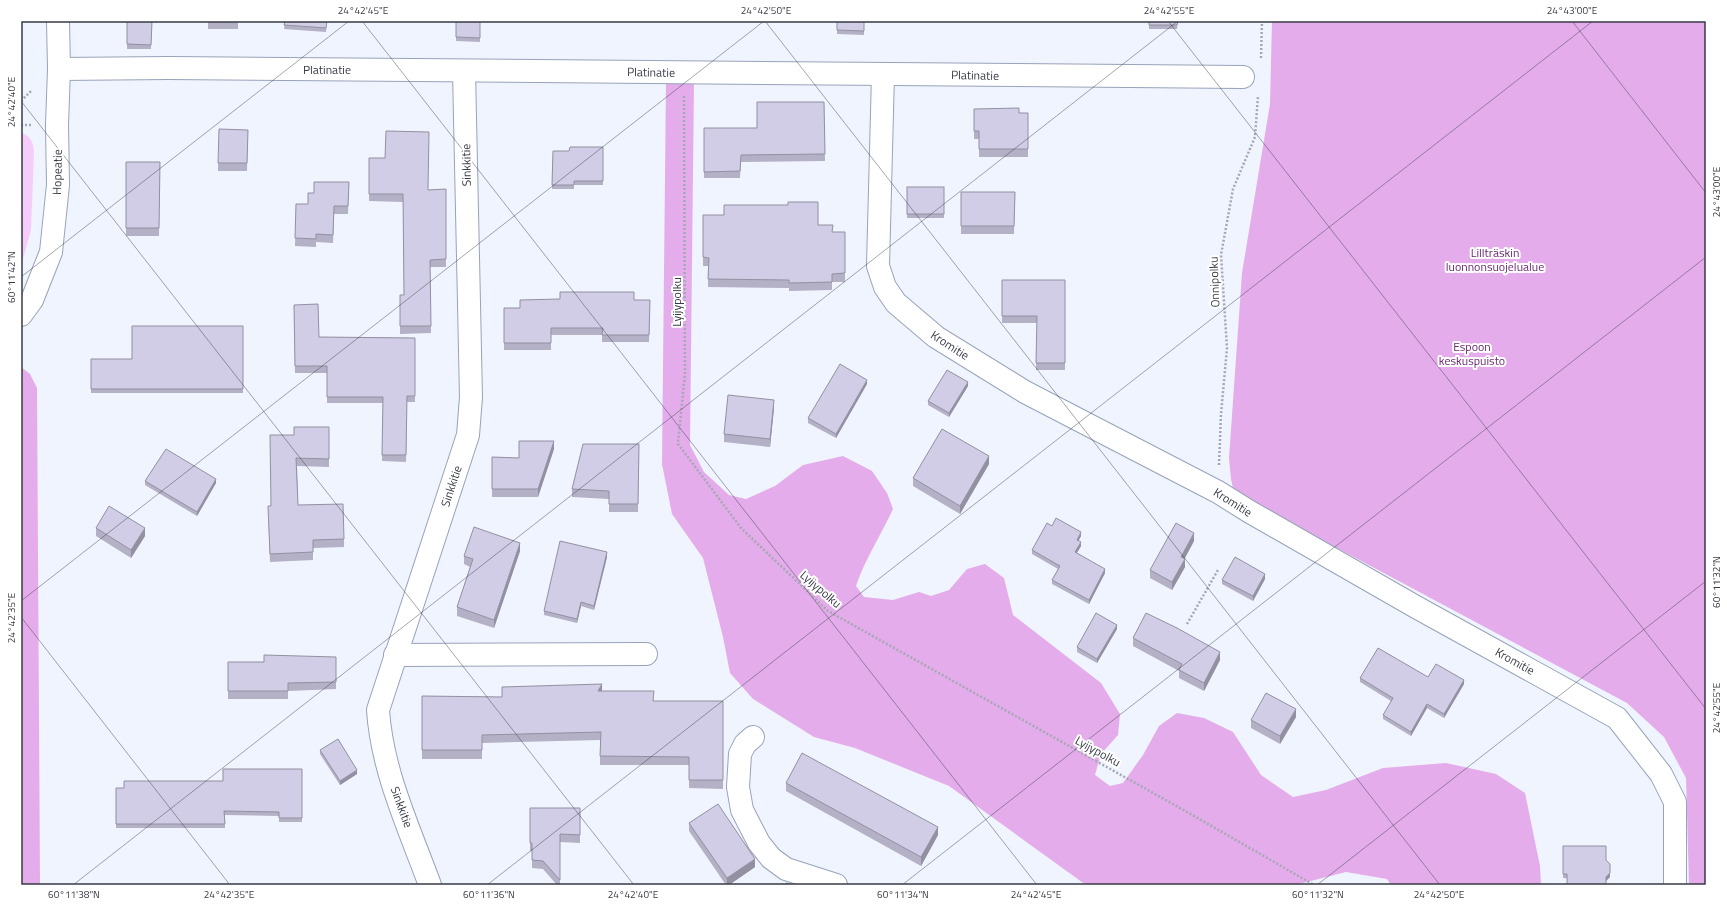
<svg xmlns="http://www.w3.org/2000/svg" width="1727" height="906" font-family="'Titillium Web',sans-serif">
<rect width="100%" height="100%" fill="#eff4fe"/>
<path fill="#f6ccfb" d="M21,133C31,136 33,142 34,152L31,230L21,266Z"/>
<g fill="#e4aceb">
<polygon points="1272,21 1706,21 1706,885 1689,885 1686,778 1664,737 1627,703 1234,493 1231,479 1229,458 1242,273 1270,104"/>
<path d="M694,80L690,445L704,472L729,495L746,499L775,486L803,465L843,456L872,471L887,493L893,509C881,535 865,559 856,586L864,597L893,600L919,592L931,596L949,590L967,569L985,564L1004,578L1013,615L1101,683L1120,714L1118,735L1101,754L1095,775L1110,786L1123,783L1143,755L1159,726L1177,713L1204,718L1233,732L1261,775L1293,797L1326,790L1383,768L1446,763L1496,774L1525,793L1540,866L1541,885H1391L1387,879L1346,872L1295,885H1086L949,786L855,748L814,737L753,699L730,673L723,637L703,558L672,514L662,464L666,81Z"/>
<polygon points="21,367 30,374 37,388 40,885 21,885"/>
</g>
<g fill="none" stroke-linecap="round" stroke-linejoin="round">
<defs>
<g id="minor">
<polyline points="59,69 169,68 1243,77"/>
<polyline points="883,74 878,266 885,287 896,303 936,337 1025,392 1218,492 1250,512 1416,607 1617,718 1661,774 1675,802 1675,885"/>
<polyline points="21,315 32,300 51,252 58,185 57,125 59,69 58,21"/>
<polyline points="395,655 646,654"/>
<polyline points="753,737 745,744 740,754 738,787 742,810 759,843 771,858 786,869 836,885"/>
<path d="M430,885C409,828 382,771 378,710L468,435L471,397L464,71"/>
</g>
</defs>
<use href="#minor" stroke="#98a3b9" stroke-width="24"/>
<g stroke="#a4a8b2" stroke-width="2.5" stroke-dasharray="2 2" stroke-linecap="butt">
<polyline points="1261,58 1262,21"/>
<polyline points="684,96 685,373 678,444 741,528 828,611 1196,817 1314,885"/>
<polyline points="21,101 32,90"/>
<polyline points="21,125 32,125"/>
<polyline points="1219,465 1221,414 1227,348 1221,255 1233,189 1255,137 1258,96"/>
<polyline points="1187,624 1218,570"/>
</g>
<use href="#minor" stroke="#fff" stroke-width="22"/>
</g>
<g fill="#b4b0c6">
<polygon points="127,21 152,21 151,49 127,49"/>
<rect x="208" y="21" width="30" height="8"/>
<polygon points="285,21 327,21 326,32 284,29"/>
<polygon points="456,21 480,21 480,42 456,41"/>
<polygon points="837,21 864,21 864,35 837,34"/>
<polygon points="1149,21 1178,21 1177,29 1149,29"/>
<polygon points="824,102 825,161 741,162 740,178 704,178 704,128 757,128"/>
<polygon points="974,109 1019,113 1028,113 1028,157 979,157 979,139 974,139"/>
<polygon points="248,130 247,171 218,171 218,163"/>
<polygon points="603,147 603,185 574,185 574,189 552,189 553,151 569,151"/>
<polygon points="369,158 428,190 446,189 446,267 430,267 431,333 400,334 400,295 404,295 403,202 369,201"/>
<polygon points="126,162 160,162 159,236 126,236"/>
<polygon points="349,182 348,214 334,214 333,243 316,242 316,247 295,246 296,204 308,204 314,193"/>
<rect x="907" y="187" width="37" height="31"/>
<polygon points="961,192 1015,192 1014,234 961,234"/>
<polygon points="703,215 724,215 818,225 832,232 845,232 845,282 832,282 832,290 789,291 789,288 708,287 708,266 703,266"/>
<polygon points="1002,280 1065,280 1065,370 1036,370 1037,323 1002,323"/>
<polygon points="634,300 650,300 649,342 602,342 602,335 551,335 551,350 504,350 504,308 520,308"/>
<polygon points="294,305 319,337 415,338 415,402 407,402 406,462 382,461 383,403 327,403 327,373 295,373"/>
<polygon points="243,326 243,393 91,393 91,359 132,359"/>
<polygon points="867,384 836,438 808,423 808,418"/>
<polygon points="968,386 949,417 928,405 928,401"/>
<polygon points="774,408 770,447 724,442 724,434"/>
<polygon points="329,427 329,467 297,466 298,505 344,539 344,547 313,548 313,560 270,562 268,514 294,435"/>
<polygon points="639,444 638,512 609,512 609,499 572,497 572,489"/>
<polygon points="554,449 538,497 492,497 492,457 519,458"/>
<polygon points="989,464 960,514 913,486 913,478"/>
<polygon points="145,481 216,483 197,516 145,485"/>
<polygon points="1052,526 1081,536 1078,540 1081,546 1077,553 1105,573 1089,604 1052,584 1052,580 1058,569 1032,554 1032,550"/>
<polygon points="96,528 145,536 131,558 96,536"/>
<polygon points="1194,541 1185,558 1185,567 1172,590 1150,578 1150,570"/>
<polygon points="520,551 494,628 457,616 457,607 470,567 464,564 464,556"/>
<polygon points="607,557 594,610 581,606 577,623 544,615 544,611"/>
<polygon points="1265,579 1253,601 1222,584 1222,580"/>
<polygon points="1117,629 1097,663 1077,652 1077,647"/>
<polygon points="1133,638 1220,660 1204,691 1179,678 1179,671 1133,646"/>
<polygon points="336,657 336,689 288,691 288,699 228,699 228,662 264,662"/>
<polygon points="1428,677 1464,684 1444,718 1427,708 1411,736 1383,719 1383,715 1391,701 1360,682 1360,678"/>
<polygon points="602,691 654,701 723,701 723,789 689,788 689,765 600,765 600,740 482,743 482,759 422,759 422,696 502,697"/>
<polygon points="1296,717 1280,744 1251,728 1251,720"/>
<polygon points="320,750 357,774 340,785 320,754"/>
<polygon points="302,769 302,822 279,822 279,816 225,815 225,828 116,828 116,788 124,788 223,781"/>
<polygon points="786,783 938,835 921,866 786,791"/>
<polygon points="530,808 580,808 580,843 560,842 560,885 557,885 543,869 532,868 532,851 530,851"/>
<polygon points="689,823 755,867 729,885 726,885 689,831"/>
<polygon points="1563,846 1606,860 1610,877 1606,881 1563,878"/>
</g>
<g fill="#9290a1">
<polygon points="867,380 867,384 836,438 836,434"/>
<polygon points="968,382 968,386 949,417 949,413"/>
<polygon points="774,400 774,408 770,447 770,439"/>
<polygon points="554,441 554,449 538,497 538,489"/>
<polygon points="989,456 989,464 960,514 960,506"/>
<polygon points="216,479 216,483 197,516 197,512"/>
<polygon points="145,528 145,536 131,558 131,550"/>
<polygon points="1081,532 1081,536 1077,544 1077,540"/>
<polygon points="1194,533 1194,541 1181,565 1181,557"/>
<polygon points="1081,542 1081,546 1075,556 1075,552"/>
<polygon points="520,543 520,551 494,628 494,620"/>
<polygon points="607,552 607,557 594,610 594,606"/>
<polygon points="1185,559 1185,567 1172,590 1172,582"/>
<polygon points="1105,569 1105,573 1089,604 1089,600"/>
<polygon points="1265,574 1265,579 1253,601 1253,596"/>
<polygon points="581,602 581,606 577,623 577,619"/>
<polygon points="1117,625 1117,629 1097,663 1097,659"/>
<polygon points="1220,652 1220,660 1204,691 1204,683"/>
<polygon points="1464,680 1464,684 1444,718 1444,714"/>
<polygon points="602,684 602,693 598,691"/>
<polygon points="1427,704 1427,708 1411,736 1411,732"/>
<polygon points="1296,709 1296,717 1280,744 1280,736"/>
<polygon points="357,770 357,774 340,785 340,781"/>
<polygon points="938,827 938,835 921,866 921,857"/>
<polygon points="755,859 755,867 729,885 727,885 727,878"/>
<polygon points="1610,873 1610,877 1606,881 1606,877"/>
</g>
<g fill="#d1cde6" stroke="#9290a1">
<polygon points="127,21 152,21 151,45 127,44"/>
<polygon points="285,21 327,21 326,28 284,25"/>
<polygon points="456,21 480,21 480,38 456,37"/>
<polygon points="837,21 864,21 864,31 837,30"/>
<polygon points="1149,21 1178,21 1177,25 1149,25"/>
<polygon points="757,102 824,102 825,154 741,155 740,171 704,172 704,128 757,128"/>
<polygon points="1019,108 1019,113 1028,113 1028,149 979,149 979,131 974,131 974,109"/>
<polygon points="219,129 248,130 247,163 218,163"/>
<polygon points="386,131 429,132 428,190 446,189 446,259 430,260 431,326 400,326 400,295 404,295 403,194 369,194 369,158 385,158"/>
<polygon points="570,147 603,147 603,181 574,181 574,185 552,185 553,151 569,151"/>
<polygon points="126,162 160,162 159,228 126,228"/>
<polygon points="314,182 349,182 348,206 334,206 333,235 316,234 316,239 295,238 296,204 308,204 308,193 314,193"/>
<rect x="907" y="187" width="37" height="27"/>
<polygon points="961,192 1015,192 1014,226 961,226"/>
<polygon points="788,202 818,202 818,225 833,225 832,232 845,232 845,273 832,274 832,282 789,283 789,280 708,279 709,258 703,257 703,215 724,215 724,205 788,205"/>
<polygon points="1002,280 1065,280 1065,363 1036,363 1037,316 1002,316"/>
<polygon points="560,292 634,292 634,300 650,300 649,335 602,335 603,328 551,328 551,343 504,343 504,308 520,308 520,300 560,299"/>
<polygon points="318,304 319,337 415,338 415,396 407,396 406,455 382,455 383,397 327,397 327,366 295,366 294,305"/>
<polygon points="132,326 243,326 243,389 91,389 91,359 132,359"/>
<polygon points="840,364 867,380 836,434 808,418"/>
<polygon points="947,370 968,382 949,413 928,401"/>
<polygon points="728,395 774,400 770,439 724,434"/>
<polygon points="294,427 329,427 329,459 296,458 298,505 343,504 344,539 313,540 313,552 270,554 268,506 271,506 270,435 294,435"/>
<polygon points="942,429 989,456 960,506 913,478"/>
<polygon points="519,441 554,441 538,489 492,489 492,457 519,458"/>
<polygon points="583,444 639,444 638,504 609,504 609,491 572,489"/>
<polygon points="166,449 216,479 197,512 145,481"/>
<polygon points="109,506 145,528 131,550 96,528"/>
<polygon points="1056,518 1081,532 1077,540 1081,542 1075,552 1105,569 1089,600 1052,580 1060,566 1032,550 1047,523 1052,526"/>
<polygon points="1176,523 1194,533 1181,557 1185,559 1172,582 1150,570"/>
<polygon points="474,527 520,543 494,620 457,607 473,559 464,556"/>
<polygon points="560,541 607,552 594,606 581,602 577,619 544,611"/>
<polygon points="1235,557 1265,574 1253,596 1222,580"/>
<polygon points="1096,613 1117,625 1097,659 1077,647"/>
<polygon points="1146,613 1177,628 1220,652 1204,683 1179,670 1182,664 1133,638"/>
<polygon points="1378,648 1428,677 1436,664 1464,680 1444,714 1427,704 1411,732 1383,715 1393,698 1360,678"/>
<polygon points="264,655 336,657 336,682 288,683 288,691 228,691 228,662 264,662"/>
<polygon points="602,684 598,691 654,691 653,701 723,701 723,780 689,780 689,757 600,756 601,732 482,735 482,750 422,750 422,696 502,697 502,687"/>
<polygon points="1266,693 1296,709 1280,736 1251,720"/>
<polygon points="338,739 357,770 340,781 320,750"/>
<polygon points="802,753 938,827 921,857 786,783"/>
<polygon points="223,769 302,769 302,818 279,818 279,812 224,811 225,824 116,824 116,788 124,788 124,781 223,781"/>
<polygon points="718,804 755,859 727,878 689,823"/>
<polygon points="530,808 580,808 580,835 560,834 560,880 543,861 532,860 532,843 530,843"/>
<polygon points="1563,846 1606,846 1606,860 1610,864 1610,873 1606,877 1606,885 1567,885 1567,874 1563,874"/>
<polygon points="786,883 793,885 786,885"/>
</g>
<path fill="none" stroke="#373b45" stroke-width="1" stroke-opacity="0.45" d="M362,21L1037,885M765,21L1440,885M1168,21L1706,709M1572,21L1706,193M21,101L634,885M21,277L349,21M21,601L764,21M21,617L230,885M73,885L1178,21M487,885L1593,21M902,885L1706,257M1317,885L1706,581"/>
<g text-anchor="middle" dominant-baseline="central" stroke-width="4" stroke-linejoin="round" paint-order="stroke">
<g font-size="12" fill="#373b45" stroke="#fff">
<text x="327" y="69">Platinatie</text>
<text transform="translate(651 72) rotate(1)">Platinatie</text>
<text transform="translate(975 75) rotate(1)">Platinatie</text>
<text transform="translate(466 165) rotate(-91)">Sinkkitie</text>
<text transform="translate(57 172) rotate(-89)">Hopeatie</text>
<text transform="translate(1214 282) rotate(-92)">Onnipolku</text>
<text transform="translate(676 302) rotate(-90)">Lyijypolku</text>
<text transform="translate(950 345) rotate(33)">Kromitie</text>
<text transform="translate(451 486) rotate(-72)">Sinkkitie</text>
<text transform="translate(1233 502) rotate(32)">Kromitie</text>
<text transform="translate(821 589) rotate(41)">Lyijypolku</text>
<text transform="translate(1515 661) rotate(29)">Kromitie</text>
<text transform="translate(1098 751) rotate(29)">Lyijypolku</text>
<text transform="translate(402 807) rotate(70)">Sinkkitie</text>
</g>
<g font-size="12" fill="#6a2872" stroke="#fff">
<text x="1495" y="252">Lillträskin<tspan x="1495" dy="14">luonnonsuojelualue</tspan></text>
<text x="1472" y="346">Espoon<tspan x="1472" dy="14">keskuspuisto</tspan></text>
</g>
</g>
<rect width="1727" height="906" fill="none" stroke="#ffffff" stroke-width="44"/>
<rect x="22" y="22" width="1683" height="862" fill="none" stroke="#373b45" stroke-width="1.5"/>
<g font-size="10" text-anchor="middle" fill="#373b45">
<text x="363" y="14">24°42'45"E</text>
<text x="766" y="14">24°42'50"E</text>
<text x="1169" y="14">24°42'55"E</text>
<text x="1572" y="14">24°43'00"E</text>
<text transform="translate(11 102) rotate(-90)" y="4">24°42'40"E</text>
<text transform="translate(1716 192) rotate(-90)" y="4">24°43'00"E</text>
<text transform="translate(11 277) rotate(-90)" y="4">60°11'42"N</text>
<text transform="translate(1716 582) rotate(-90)" y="4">60°11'32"N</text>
<text transform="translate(11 618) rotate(-90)" y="4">24°42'35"E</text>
<text transform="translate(1716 708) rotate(-90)" y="4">24°42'55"E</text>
<text x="74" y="898">60°11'38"N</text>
<text x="229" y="898">24°42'35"E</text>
<text x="489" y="898">60°11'36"N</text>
<text x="633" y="898">24°42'40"E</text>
<text x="903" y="898">60°11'34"N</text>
<text x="1036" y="898">24°42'45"E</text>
<text x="1318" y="898">60°11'32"N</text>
<text x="1439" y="898">24°42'50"E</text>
</g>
</svg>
